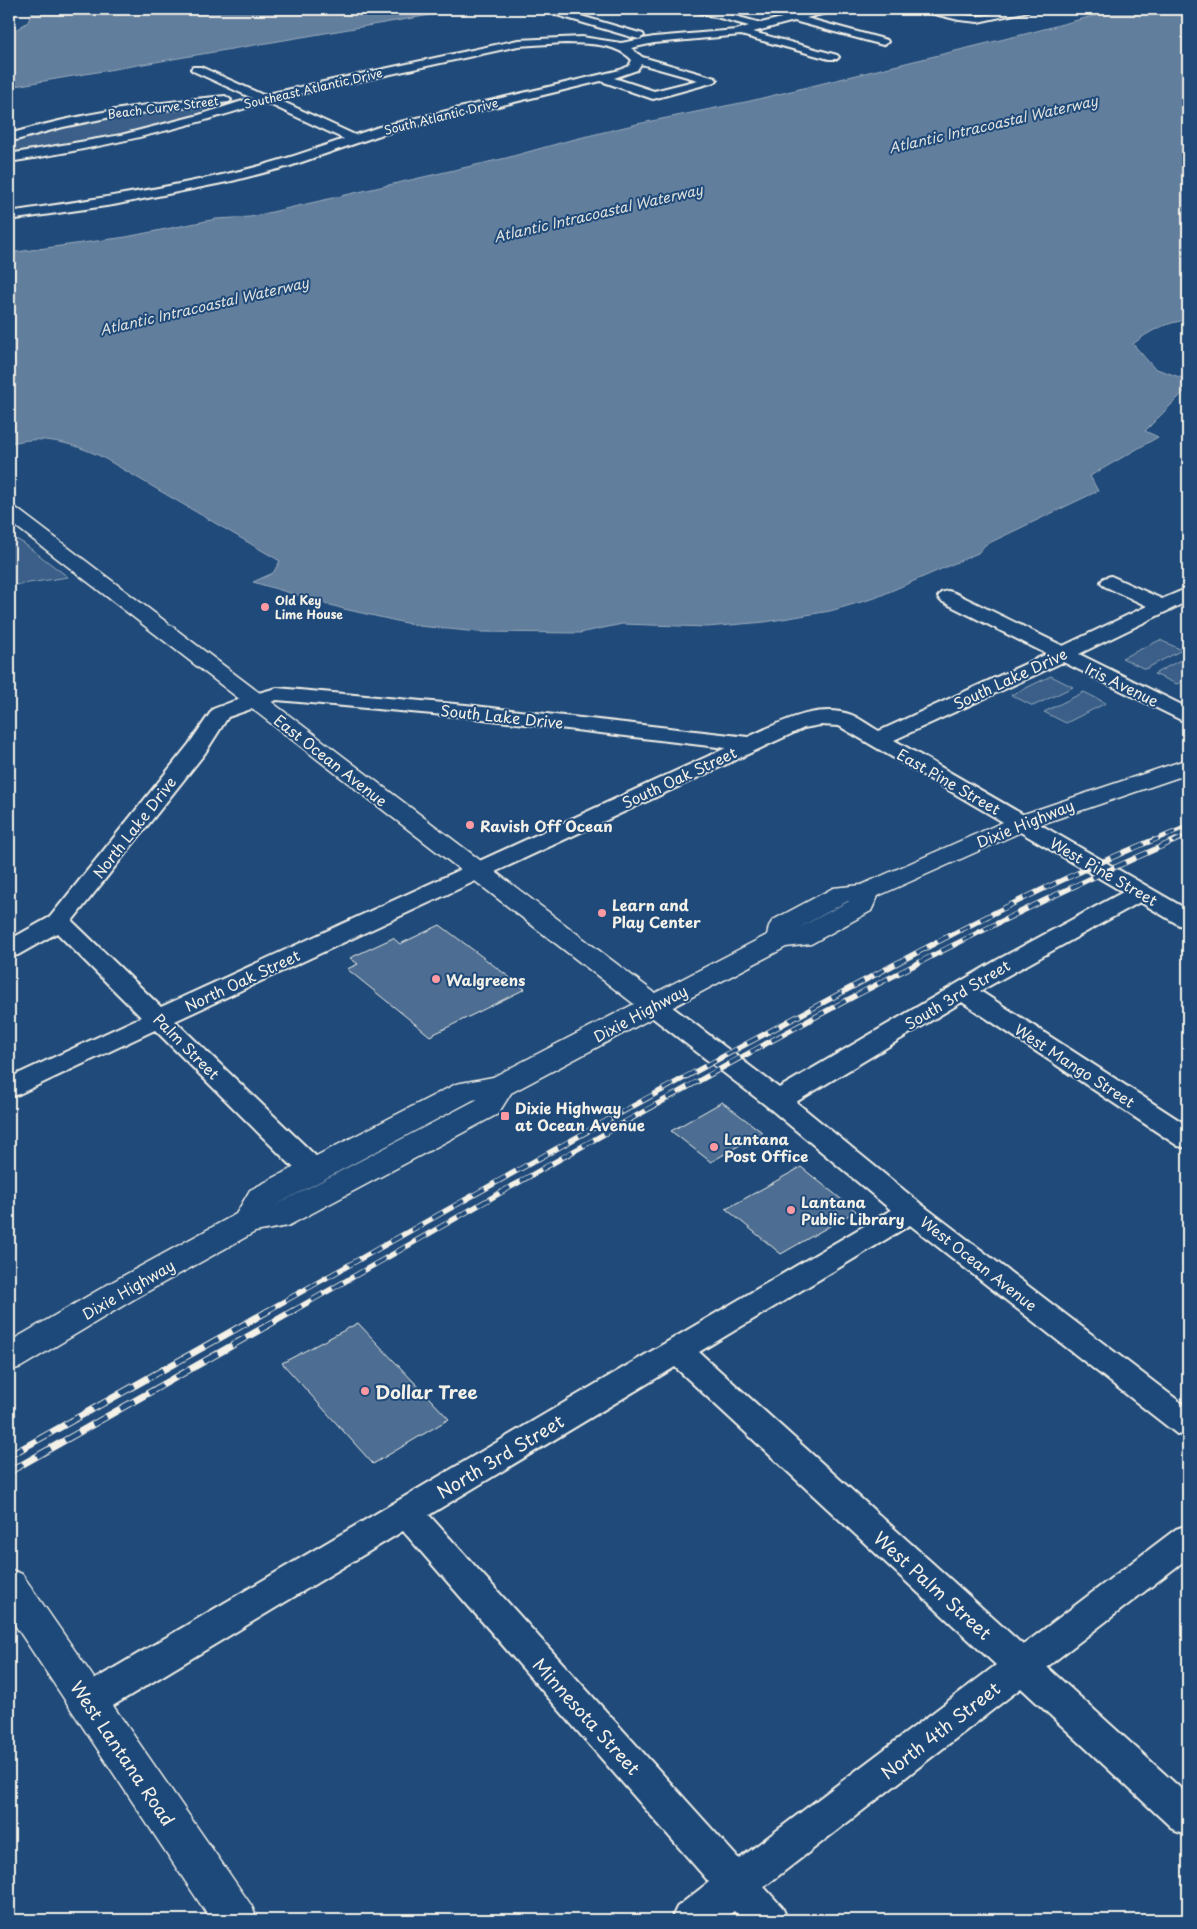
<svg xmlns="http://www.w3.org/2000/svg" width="1197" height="1929" font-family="'Playpen Sans',sans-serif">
<rect width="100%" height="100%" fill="#1f4a7a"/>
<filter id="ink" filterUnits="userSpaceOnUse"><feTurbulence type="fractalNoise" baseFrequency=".02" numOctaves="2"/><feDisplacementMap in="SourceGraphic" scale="10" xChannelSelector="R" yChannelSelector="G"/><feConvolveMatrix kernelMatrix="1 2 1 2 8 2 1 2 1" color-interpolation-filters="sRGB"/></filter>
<g filter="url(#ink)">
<g fill="#3a5f88" stroke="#97a8b8">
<path d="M238,101L241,102L163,127L68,147L9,157V140C80,114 162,106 238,101Z"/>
<polygon points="9,535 23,543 68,577 9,586"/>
<polygon points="1160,640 1182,650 1145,669 1122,658"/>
<polygon points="1188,656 1188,678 1177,684 1154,674"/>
<polygon points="1051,676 1073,687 1033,706 1011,695"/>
<polygon points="1084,692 1106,703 1066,723 1044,712"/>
</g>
<g fill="#627e9d" stroke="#9cacbb">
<polygon points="54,9 466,9 9,87 9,34 28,22 32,12"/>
<path d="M1119,9H1188V320C1167,322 1149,331 1133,344L1154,368L1188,380V388L1145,431L1158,437L1090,476L1098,491L985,545L978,553L875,598L830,611L765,622L707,627L622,624L580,633L478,632L419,626L344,609L253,582L273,573L280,561L102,457C73,443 40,434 9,444V253L126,237L216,219L250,217L506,158L567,141L637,124L750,101L1029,33Z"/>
</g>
<g fill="#4d6e92" stroke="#f4f1e8">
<polygon points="440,925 525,989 430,1036 347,969 358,964 350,958 393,938 400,944"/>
<polygon points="722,1102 762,1132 711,1162 671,1131"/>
<polygon points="801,1167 856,1211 781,1254 726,1209"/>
<polygon points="358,1323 449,1419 373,1464 282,1363"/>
</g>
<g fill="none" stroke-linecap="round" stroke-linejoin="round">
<defs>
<g id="minor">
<polygon points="542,9 557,9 643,34 644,36 639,39 635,38 543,11"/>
<path d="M693,9H709L761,23L782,18L756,11L755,9H771L794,15L819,9H835L834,11L806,18L887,40L888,42L883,45L794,21L753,32L837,55L839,57L837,59H829L741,35L654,43L631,48L642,57L715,78L717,80L715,82L653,99L601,81L383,134L290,166L232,181L113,205L9,220V212C83,201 157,190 231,173C269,165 306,152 344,139L269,104L262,103C179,130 95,149 9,162V154L121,135L199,115L252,98L193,71L191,69L193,67H201L263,95L518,40L582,37L621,43L654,37L736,30L749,26L694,11ZM564,43C587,44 615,42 632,60L629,66L620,70L379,127L355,135L277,99L518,46ZM641,64L698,80L654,91L614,78L637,70Z"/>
<path d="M921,9C940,8 957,15 976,16C993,16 1011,8 1030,9L1029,11L978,22L959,20L922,11Z"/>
<path d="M225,96L231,100L229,102L116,116L63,127L9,142V134C80,113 152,103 225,96Z"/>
<path d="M1111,576L1162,599L1188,588V601L1079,654L1188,708V722L1181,720L1063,662L894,740L1188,910V927L1179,925L1140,902L980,991L1188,1126V1148L1178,1146L962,1002L796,1102L921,1204L1188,1408V1437L1177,1434L910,1225L699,1352L1023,1645L1176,1529L1188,1525V1558L1047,1667L1188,1795V1836L1175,1831L1021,1688L764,1887L782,1907L788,1920H743L734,1911L722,1920H671L677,1907L709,1882L403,1531L101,1713L88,1718L75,1713L70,1702L75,1691L891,1210L768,1107L645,1012L641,1006L645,1000L654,998L663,1000L779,1088L997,960L1123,892L839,726L820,725L804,728L175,1021L324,1164L328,1171L324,1178L314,1181L304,1178L155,1030L19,1094L9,1097V1078L141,1017L57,933L18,955L9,957V940L50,917L189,744L213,709L247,696L277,688L466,705L748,737C779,723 817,702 852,715C861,719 870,726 879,731L1047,654L941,601L938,597L941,593L948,591L955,593L1063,646L1147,606L1104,586L1101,582L1104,578ZM277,700L466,717L726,748L161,1007L72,921L205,753L228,717ZM675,1367L996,1665L739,1859L429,1515Z"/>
</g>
<g id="major">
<polygon points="9,9 18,9 16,11 9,12"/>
<path d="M9,506L16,508L655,993L767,935L769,926L773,920L833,888L861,885L1012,818L1188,759V774L1030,828L878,896L871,911L811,944L786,947L511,1093L498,1114L288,1226L255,1232L136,1298L21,1367L9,1371V1342L112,1282L236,1214L250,1190L456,1084L493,1077L634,1004L9,521ZM848,901H849L795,930ZM477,1099L476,1100L272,1207L473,1100Z"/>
<polygon points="9,1569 22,1574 251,1905 258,1920 211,1920 9,1616"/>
</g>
</defs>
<use href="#minor" stroke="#f4f1e8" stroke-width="4"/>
<use href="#major" stroke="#f4f1e8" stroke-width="3"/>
<use href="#minor" fill="#1f4a7a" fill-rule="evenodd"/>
<use href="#major" fill="#1f4a7a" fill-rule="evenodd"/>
<defs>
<g id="rail-far2">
<polyline points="1150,842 1188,826"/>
<polyline points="1173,842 1188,835"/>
</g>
<g id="rail-far1">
<path d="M265,1312C443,1213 620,1111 800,1015C915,953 1032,890 1153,840"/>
<path d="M291,1312C582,1148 869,974 1176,840"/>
</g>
<g id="rail">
<polyline points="9,1456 268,1311"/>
<polyline points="9,1472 293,1311"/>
</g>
</defs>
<use href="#rail-far2" stroke="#f4f1e8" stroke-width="4.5"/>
<use href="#rail-far1" stroke="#f4f1e8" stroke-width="5.5"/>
<use href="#rail" stroke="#f4f1e8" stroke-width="7"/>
<use href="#rail-far2" stroke="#1f4a7a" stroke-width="3" stroke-dasharray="9" stroke-linecap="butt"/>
<use href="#rail-far1" stroke="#1f4a7a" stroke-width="4" stroke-dasharray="12" stroke-linecap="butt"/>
<use href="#rail" stroke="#1f4a7a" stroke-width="5" stroke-dasharray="16" stroke-linecap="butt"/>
</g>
</g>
<g fill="#ff9aa2" stroke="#1f4a7a" stroke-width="2">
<circle cx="265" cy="607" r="5"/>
<circle cx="470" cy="825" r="5"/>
<circle cx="602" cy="913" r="5"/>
<circle cx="436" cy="979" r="5"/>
<rect x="500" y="1111" width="10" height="10" rx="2.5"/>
<circle cx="714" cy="1147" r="5"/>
<circle cx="791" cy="1210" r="5"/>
<circle cx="365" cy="1391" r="5"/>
</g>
<g text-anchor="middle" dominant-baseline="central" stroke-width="4" stroke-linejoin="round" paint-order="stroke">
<g font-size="12" fill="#f4f1e8" stroke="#1f4a7a">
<text transform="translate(313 88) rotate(-13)">Southeast Atlantic Drive</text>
<text transform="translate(163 107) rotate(-7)">Beach Curve Street</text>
<text transform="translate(441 116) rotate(-14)">South Atlantic Drive</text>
</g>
<g font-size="12" font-weight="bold" fill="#f4f1e8" stroke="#1f4a7a" text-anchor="start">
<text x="275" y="600">Old Key<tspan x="275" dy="14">Lime House</tspan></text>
</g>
<g font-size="14" font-style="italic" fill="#dee0dd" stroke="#1f4a7a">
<text transform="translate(993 124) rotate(-13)">Atlantic Intracoastal Waterway</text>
<text transform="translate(598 213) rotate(-13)">Atlantic Intracoastal Waterway</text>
<text transform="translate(204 306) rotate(-13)">Atlantic Intracoastal Waterway</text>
</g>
<g font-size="15" fill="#f4f1e8" stroke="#1f4a7a">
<text transform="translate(1010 678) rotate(-25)">South Lake Drive</text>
<text transform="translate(1122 684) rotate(26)">Iris Avenue</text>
<text transform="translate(502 716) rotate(6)">South Lake Drive</text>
<text transform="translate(331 760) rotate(38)">East Ocean Avenue</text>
<text transform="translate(679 777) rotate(-25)">South Oak Street</text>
<text transform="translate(949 781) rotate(30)">East Pine Street</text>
<text transform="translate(1025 823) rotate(-22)">Dixie Highway</text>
<text transform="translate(134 827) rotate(-52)">North Lake Drive</text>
<text transform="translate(1104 871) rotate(30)">West Pine Street</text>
<text transform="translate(242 980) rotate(-25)">North Oak Street</text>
<text transform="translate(957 994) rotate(-31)">South 3rd Street</text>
<text transform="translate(640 1013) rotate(-28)">Dixie Highway</text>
<text transform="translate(187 1046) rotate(45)">Palm Street</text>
<text transform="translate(1075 1065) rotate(33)">West Mango Street</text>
<text transform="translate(979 1263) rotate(38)">West Ocean Avenue</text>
<text transform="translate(128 1289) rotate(-30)">Dixie Highway</text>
</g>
<g font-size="15" font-weight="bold" fill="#f4f1e8" stroke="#1f4a7a" text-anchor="start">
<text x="480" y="825">Ravish Off Ocean</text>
<text x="612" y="904">Learn and<tspan x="612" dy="17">Play Center</tspan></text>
<text x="446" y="979">Walgreens</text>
<text x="515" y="1107">Dixie Highway<tspan x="515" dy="17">at Ocean Avenue</tspan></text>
<text x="724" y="1138">Lantana<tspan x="724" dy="17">Post Office</tspan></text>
<text x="801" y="1201">Lantana<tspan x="801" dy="17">Public Library</tspan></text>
</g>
<g font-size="18" font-weight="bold" fill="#f4f1e8" stroke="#1f4a7a" text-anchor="start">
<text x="375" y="1391">Dollar Tree</text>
</g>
<g font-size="18" fill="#f4f1e8" stroke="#1f4a7a">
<text transform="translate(500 1456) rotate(-31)">North 3rd Street</text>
<text transform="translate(933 1585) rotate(42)">West Palm Street</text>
<text transform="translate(587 1716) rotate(48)">Minnesota Street</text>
<text transform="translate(940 1730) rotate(-38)">North 4th Street</text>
<text transform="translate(123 1753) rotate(56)">West Lantana Road</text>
</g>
</g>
<rect width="1197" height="1929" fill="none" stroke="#1f4a7a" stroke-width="30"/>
<rect x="15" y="15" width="1167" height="1899" fill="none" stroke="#f4f1e8" stroke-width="2" filter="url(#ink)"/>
</svg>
